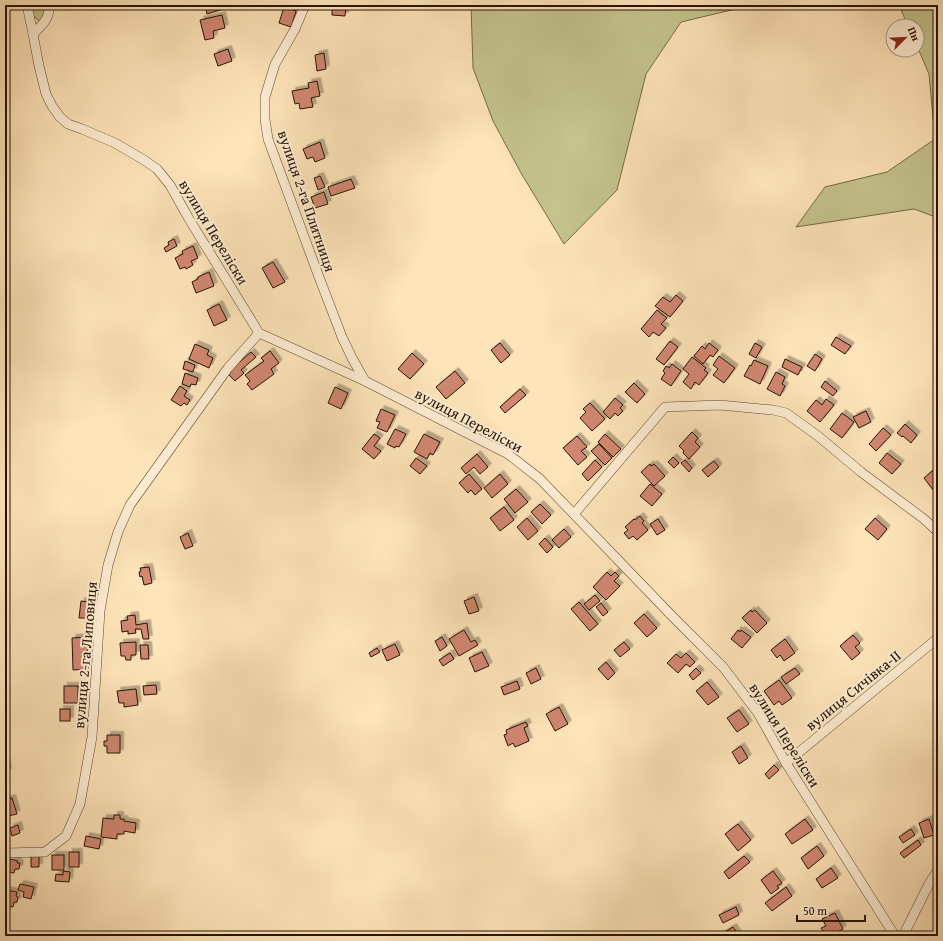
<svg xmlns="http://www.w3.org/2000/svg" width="943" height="941" font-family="'Gentium Book Plus',serif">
<defs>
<filter id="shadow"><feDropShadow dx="3.5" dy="-3.5" stdDeviation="0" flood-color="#0004"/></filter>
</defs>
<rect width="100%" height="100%" fill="#fee4b9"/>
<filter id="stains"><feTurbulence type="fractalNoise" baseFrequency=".005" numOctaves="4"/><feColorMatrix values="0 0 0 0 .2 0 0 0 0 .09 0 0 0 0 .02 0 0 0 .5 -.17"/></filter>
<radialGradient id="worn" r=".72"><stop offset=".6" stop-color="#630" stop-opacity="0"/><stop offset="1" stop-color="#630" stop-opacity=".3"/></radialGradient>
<g fill="#c4c38c" stroke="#756a47">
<path d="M30,5H47L42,22C33,18 32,14 30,5Z"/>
<polygon points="471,5 746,5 744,7 681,22 646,74 617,190 564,244 521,173 493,121 473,68"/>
<polygon points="899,5 938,5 938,218 914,209 796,227 825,187 887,172 935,139 929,74 917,46 917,26 908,26"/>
</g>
<g fill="#d18771" stroke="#261202" filter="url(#shadow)">
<polygon points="205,5 226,5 227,8 207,14"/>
<polygon points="332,5 346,5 345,16 332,15"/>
<polygon points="284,7 296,11 291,27 279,23"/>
<polygon points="222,15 225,28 213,31 214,38 205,40 200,20"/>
<polygon points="228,49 232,61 218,66 214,54"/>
<polygon points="324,53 326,69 317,71 315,55"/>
<polygon points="317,81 320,96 311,98 313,107 300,109 299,103 295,104 292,91 309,88 308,83"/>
<polygon points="320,142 325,158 315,162 313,157 307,159 303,149"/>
<polygon points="320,176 325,187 318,190 314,178"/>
<polygon points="351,179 355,188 331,196 328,187"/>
<polygon points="324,192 328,204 315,208 311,197"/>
<polygon points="174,239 177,246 166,252 164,248 169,245 168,242"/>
<polygon points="193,246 198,258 191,261 193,265 186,269 185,267 180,269 175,258 183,254 182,251"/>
<polygon points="273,262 285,282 273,288 262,268"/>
<polygon points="209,272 214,286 196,293 192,282 198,279 198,277"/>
<polygon points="676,295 683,301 670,317 655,306 663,297 670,302"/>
<polygon points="219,304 227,320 214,326 207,310"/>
<polygon points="657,310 667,318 661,324 666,328 659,336 653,332 649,337 641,329"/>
<polygon points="836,337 851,346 845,354 831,345"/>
<polygon points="670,341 678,347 664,365 656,359"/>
<polygon points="500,343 510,355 501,363 491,350"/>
<polygon points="709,343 718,350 713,357 710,355 703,364 694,356 702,346 705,349"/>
<polygon points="755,343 762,347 756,358 749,354"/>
<polygon points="195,344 209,350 207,355 213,358 209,368 189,359"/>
<polygon points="270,351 279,363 271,369 274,374 252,390 247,384 250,381 245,375 264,361 261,358"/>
<polygon points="251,352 256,357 241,370 244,373 235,381 227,373"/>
<polygon points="412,353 424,364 410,379 398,369"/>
<polygon points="815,354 822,359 815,371 807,366"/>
<polygon points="719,356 735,368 724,383 713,375 718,369 713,365"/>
<polygon points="692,357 706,368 704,370 708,373 699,385 695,382 691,389 683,382 689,374 683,369"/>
<polygon points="785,359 802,367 798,375 782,367"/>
<polygon points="754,360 768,366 760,384 744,376 750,365 751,366"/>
<polygon points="185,361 195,365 193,372 183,369"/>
<polygon points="672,364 681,371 671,386 661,379 665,373 663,371 666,366 669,368"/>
<polygon points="455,371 465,383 446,399 436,387"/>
<polygon points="776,372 785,377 782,384 785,386 780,396 767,389"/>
<polygon points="185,373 198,378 196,385 191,384 190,387 182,384"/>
<polygon points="825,381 837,391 833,396 821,387"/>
<polygon points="634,383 645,394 637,403 625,392"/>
<polygon points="180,386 187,391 184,396 190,400 187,405 184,403 181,406 171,400"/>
<polygon points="335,387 348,393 341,409 328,403"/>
<polygon points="520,389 526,395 505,413 500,407"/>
<polygon points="615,398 623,405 620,408 623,411 618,416 615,413 610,419 603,412"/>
<polygon points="826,399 834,405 820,422 807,411 816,400 822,405"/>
<polygon points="590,403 605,419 592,431 580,418 586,412 583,409"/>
<polygon points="381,409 395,415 387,432 377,428 380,422 376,421"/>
<polygon points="866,411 871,422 859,428 853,417"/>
<polygon points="842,413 854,422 842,438 830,429"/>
<polygon points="905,424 917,435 911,443 903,436 902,437 897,433"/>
<polygon points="883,428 891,435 876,451 869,444"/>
<polygon points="395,429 406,434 399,447 396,446 395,448 387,444"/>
<polygon points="692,432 698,438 695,442 700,447 689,459 683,453 684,451 679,446"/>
<polygon points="374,434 380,438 374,446 381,451 374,459 362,449"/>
<polygon points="424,434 440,442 433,455 430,453 427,459 414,452"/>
<polygon points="605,434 621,449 613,457 598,442"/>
<polygon points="577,436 587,447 581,451 587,457 578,465 563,448"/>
<polygon points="599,444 612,458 605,465 591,451"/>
<polygon points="887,453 901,464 892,474 879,463"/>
<polygon points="477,454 488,467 480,474 474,467 466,474 461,468"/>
<polygon points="673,457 679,463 674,468 668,462"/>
<polygon points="416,458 427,466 420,474 410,466"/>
<polygon points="595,460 602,467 588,481 582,474"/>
<polygon points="685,460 692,468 689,472 681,463"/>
<polygon points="714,461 719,467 708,477 702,470"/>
<polygon points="650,464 651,466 654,464 665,476 654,486 641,472"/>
<polygon points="938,466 938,486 933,490 924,478"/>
<polygon points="469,474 482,489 475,495 471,490 468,493 459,483"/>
<polygon points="500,474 508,484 492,498 484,488"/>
<polygon points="650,484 662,494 652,506 640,496"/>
<polygon points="516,489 528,502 515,513 504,499"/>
<polygon points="540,504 551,515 542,524 531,512"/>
<polygon points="504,507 514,520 500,531 490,518"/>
<polygon points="640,516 644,521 642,523 648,530 637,540 633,536 629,539 624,533 628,530 625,527 634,519 635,520"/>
<polygon points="527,518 538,531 528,540 517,527"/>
<polygon points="875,518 887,529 878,540 865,529"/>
<polygon points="658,519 665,530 657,535 650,524"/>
<polygon points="564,529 571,537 559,548 552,540"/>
<polygon points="188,533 193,546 185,549 180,537"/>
<polygon points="545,538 553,547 547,553 539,544"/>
<polygon points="149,567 152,583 144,585 142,576 140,577 139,572 141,571 140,568"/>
<polygon points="607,572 611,576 615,572 619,576 614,581 620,586 606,600 593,587"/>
<polygon points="595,595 600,601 589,610 584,604"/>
<polygon points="474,597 479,611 469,614 464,601"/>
<polygon points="81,601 89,602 87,618 79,618"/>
<polygon points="579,602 598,624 590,631 571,609"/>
<polygon points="601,603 608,612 603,616 596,607"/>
<polygon points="751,610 752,612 755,610 767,623 757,633 742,618"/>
<polygon points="644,614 657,628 647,637 634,623"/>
<polygon points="135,615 136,625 147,623 149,639 143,639 141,629 135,629 136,633 128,634 128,631 122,632 121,621 128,620 127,616"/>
<polygon points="464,630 471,642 475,640 478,645 459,656 449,639"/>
<polygon points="738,630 740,632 741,630 751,637 742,648 731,639"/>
<polygon points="853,635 860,643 855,647 860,653 852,660 840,646"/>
<polygon points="87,637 88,669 73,670 72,638"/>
<polygon points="442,637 447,646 440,651 435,641"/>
<polygon points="785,639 795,653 784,661 780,655 777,658 771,650"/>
<polygon points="136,642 136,655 131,655 131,660 126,660 125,656 121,656 120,643"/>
<polygon points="624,642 630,649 620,657 614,650"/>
<polygon points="395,644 400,655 387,661 382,650"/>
<polygon points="140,645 148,645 149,659 141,659"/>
<polygon points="377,648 380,652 371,657 369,653"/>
<polygon points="482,652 489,666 475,672 469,658"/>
<polygon points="450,653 454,659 443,666 439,660"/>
<polygon points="686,653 695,662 690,667 686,664 678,673 667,663 676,654 681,658"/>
<polygon points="606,662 615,673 608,680 598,669"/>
<polygon points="536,668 541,679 531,684 526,673"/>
<polygon points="696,668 701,673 693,680 689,675"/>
<polygon points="795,668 800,674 786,684 781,677"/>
<polygon points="779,680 792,698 782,705 779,701 774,705 764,691"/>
<polygon points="517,681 520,689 504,695 501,687"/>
<polygon points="707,682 719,697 708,705 696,691"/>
<polygon points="156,685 157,694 144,695 143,686"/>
<rect x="64" y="686" width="14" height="17"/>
<polygon points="136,689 138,705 124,707 124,703 119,703 117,691"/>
<polygon points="559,707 568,724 555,731 546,714"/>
<rect x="60" y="709" width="10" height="12"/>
<polygon points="739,710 749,724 737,732 727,718"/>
<polygon points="526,722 528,726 524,728 529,741 515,747 513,743 508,746 504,735 507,734 506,730"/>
<polygon points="107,735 120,735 120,753 107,753 107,746 104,746 104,741 107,741"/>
<polygon points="741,746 748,758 739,764 732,752"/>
<polygon points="5,758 8,772 5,773"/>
<polygon points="774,765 779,770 769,779 765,774"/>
<polygon points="12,798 17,814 8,816 5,807 5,800"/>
<polygon points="114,815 120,815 120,819 124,819 124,821 136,823 135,833 124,831 124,834 117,834 117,839 101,837 103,818 114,819"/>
<polygon points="805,819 813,830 792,844 785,834"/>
<polygon points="929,819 934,835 924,838 919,823"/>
<polygon points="738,824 751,840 738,851 725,834"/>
<polygon points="18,825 20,833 12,836 10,828"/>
<polygon points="911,829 915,835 903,843 899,837"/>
<polygon points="86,836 101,839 99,849 84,846"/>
<polygon points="918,840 921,845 904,858 900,853"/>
<polygon points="817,846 824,856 808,869 801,858"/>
<rect x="69" y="852" width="10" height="15"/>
<rect x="52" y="855" width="12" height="15"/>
<polygon points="39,856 39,867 31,867 31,857"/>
<polygon points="744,856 750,862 729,879 724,872"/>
<polygon points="10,859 18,861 17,863 20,863 19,869 15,869 14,873 8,872"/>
<polygon points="831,868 838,878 822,888 816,879"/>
<polygon points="63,871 70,872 69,882 55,881 56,874 63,875"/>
<polygon points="773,871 782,883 777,886 779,888 771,894 761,880"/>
<polygon points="20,884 34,887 31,899 23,897 24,892 18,890"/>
<polygon points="786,887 792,896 772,911 765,903"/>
<polygon points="5,890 17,892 16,896 18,897 17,902 14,902 13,907 5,906"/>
<polygon points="736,907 739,915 723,923 719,915"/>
<polygon points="835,913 843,929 830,936 826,936 821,928 826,926 822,919"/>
<polygon points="733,927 739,936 721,936 720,935"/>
</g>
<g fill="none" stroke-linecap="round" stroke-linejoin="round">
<defs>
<g id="minor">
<polyline points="27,5 33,34 39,66 46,94 52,106 60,117 68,124 82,129 115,143 144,160 157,169 170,185 189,219 259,333 365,381 508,454 540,479 673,617 723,667 758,713 786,763 895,936"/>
<polyline points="305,5 295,29 275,64 265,97 265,119 268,139 319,277 342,337 352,358 365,381"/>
<path d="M33,34C42,25 50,19 49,5"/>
<polyline points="574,514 665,407 720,405 773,410 786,413 818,436 861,472 924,519 938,532"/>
<polyline points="786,763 938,638"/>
<polyline points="5,853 45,852 66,836 80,804 92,737 100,611 108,565 118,532 130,505 228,368 259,333"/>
<polyline points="903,936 929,884 938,870"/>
</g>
</defs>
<use href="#minor" stroke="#5c4630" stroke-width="10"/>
<use href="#minor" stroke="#feedd2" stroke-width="9"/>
</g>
<g text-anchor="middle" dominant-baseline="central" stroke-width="4" stroke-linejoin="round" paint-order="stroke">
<g font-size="15" fill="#261202" stroke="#feedd2">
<text transform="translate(307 201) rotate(71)">вулиця 2-га Плитниця</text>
<text transform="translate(214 232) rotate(59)">вулиця Переліски</text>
<text transform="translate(469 420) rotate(28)">вулиця Переліски</text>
<text transform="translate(85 655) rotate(-85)">вулиця 2-га Липовиця</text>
<text transform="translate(853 690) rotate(-39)">вулиця Сичівка-II</text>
<text transform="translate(785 735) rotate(58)">вулиця Переліски</text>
</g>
</g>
<rect width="943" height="941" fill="none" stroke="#fee4b9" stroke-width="20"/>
<rect x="6" y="6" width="931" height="929" fill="none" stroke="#261202" stroke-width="2"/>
<rect x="10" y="10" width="923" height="921" fill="none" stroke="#261202"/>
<g transform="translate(905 38) rotate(66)"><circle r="19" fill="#feedd2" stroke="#a8957f"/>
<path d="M0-3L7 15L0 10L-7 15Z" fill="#8f2418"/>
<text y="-6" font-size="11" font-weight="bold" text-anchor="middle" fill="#261202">Пн</text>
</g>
<path d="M797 915v6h68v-6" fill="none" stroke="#261202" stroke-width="2"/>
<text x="803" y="915" font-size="12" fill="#261202" stroke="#feedd2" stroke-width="3" paint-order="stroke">50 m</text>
<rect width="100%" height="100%" filter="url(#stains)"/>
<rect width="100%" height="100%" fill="url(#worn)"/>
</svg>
